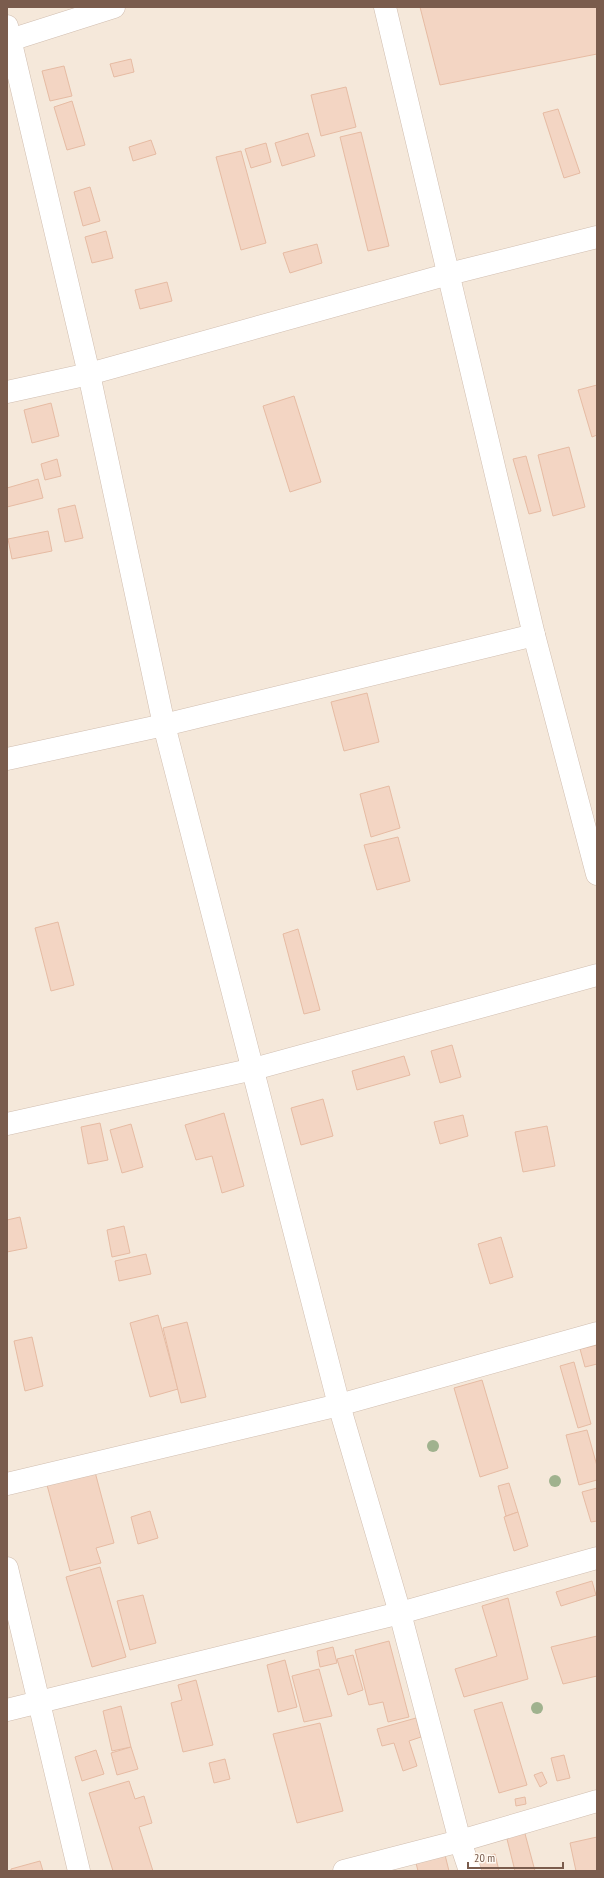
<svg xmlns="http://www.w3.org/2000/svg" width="604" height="1878" font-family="'PT Sans Narrow',sans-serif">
<rect width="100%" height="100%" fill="#fdf6ec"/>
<rect fill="#f5e8da" x="7" y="7" width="590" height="1864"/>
<g fill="#f3d5c3" stroke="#e6bba3">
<polygon points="420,7 597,7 597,54 440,85"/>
<polygon points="131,59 134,72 114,77 110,64"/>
<polygon points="64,66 72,96 50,101 42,71"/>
<polygon points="346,87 356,127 321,136 311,95"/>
<polygon points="72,101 85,145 67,150 54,107"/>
<polygon points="558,109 580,173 564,178 543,113"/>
<polygon points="361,132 389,246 368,251 340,137"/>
<polygon points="308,133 315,156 282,166 275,143"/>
<polygon points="151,140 156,154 133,161 129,147"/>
<polygon points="266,143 271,162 251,168 245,149"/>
<polygon points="241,151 266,243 241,250 216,157"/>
<polygon points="90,187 100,221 83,226 74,192"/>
<polygon points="106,231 113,258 92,263 85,237"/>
<polygon points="317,244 322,263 290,273 283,253"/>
<polygon points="167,282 172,301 140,309 135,290"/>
<polygon points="597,385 597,435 592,437 578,390"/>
<polygon points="294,396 321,482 290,492 263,406"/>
<polygon points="51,403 59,436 32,443 24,410"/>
<polygon points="569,447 585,507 553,516 538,455"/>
<polygon points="526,456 541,511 529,514 513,459"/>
<polygon points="57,459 61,476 45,480 41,464"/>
<polygon points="38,479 43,498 7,507 7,488"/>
<polygon points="75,505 83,538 65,542 58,509"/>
<polygon points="48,531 52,551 12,559 8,539"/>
<polygon points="367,693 379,742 344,751 331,702"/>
<polygon points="389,786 400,828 371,837 360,794"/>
<polygon points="398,837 410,881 377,890 364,845"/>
<polygon points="58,922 74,985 51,991 35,928"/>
<polygon points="298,929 320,1010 304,1014 283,934"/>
<polygon points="452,1045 461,1077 440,1083 431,1051"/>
<polygon points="404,1056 410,1075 357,1090 352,1071"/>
<polygon points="323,1099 333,1136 301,1145 291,1108"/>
<polygon points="224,1113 244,1186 222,1193 212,1156 196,1160 185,1125"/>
<polygon points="463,1115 468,1136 440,1144 434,1122"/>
<polygon points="100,1123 108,1160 88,1164 81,1127"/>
<polygon points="131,1124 143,1167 122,1173 110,1130"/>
<polygon points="547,1126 555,1166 523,1172 515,1132"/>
<polygon points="20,1217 27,1248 7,1252 7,1220"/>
<polygon points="124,1226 130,1253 112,1257 107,1230"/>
<polygon points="501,1237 513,1277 490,1284 478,1244"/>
<polygon points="146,1254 151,1274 119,1281 115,1261"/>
<polygon points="158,1315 178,1389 150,1397 130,1323"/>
<polygon points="187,1322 206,1397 181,1403 163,1328"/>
<polygon points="32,1337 43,1386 25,1391 14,1341"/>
<polygon points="597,1345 597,1364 585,1367 580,1349"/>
<polygon points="574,1362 591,1424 578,1428 560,1366"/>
<polygon points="482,1380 508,1468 480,1477 454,1388"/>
<polygon points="587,1430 597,1466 597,1480 579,1485 566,1435"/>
<polygon points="95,1472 114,1543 96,1548 101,1563 70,1571 47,1485"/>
<polygon points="509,1483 518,1512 506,1516 498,1486"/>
<polygon points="597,1488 597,1521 591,1522 582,1492"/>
<polygon points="150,1511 158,1538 138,1544 131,1517"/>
<polygon points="518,1512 528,1546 514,1551 504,1517"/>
<polygon points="100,1567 126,1657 92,1667 66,1577"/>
<polygon points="592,1581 596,1595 561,1606 556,1592"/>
<polygon points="143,1595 156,1643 130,1650 117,1601"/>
<polygon points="508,1598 528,1679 464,1697 455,1669 497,1656 482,1606"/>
<polygon points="597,1636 597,1676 563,1684 551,1647"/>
<polygon points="389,1641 409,1717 388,1722 383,1702 369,1705 355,1650"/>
<polygon points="333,1647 337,1663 320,1667 317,1651"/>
<polygon points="353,1655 363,1690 348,1695 337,1659"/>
<polygon points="285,1660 297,1707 278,1712 267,1665"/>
<polygon points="319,1669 332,1716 304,1722 292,1676"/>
<polygon points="196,1680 213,1745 183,1752 171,1703 182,1700 178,1685"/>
<polygon points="502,1702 527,1785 499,1793 474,1710"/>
<polygon points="121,1706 131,1747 112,1751 103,1711"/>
<polygon points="416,1718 421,1737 409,1741 417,1766 403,1771 394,1743 382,1746 377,1729"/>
<polygon points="320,1723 343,1811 297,1823 273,1734"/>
<polygon points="131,1747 138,1769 117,1775 111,1753"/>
<polygon points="96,1750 104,1774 82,1781 75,1757"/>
<polygon points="564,1755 570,1778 557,1781 551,1758"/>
<polygon points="225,1759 230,1779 214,1783 209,1763"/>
<polygon points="542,1772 547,1783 540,1787 534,1775"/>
<polygon points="129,1781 135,1799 144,1796 152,1823 139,1827 153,1871 113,1871 89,1793"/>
<polygon points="525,1797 526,1804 516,1806 515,1799"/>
<polygon points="524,1830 535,1871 515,1871 506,1835"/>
<polygon points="597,1837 597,1871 576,1871 570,1843"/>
<polygon points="443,1847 449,1871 418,1871 414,1855"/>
<polygon points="495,1854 499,1871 479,1871 475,1859"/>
<polygon points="40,1861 43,1871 11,1871 11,1869"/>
</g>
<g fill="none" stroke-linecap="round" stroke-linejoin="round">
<defs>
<g id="street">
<polyline points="385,7 534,635 597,874"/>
<polyline points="7,26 89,374 164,725 339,1405 400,1613 460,1841 470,1871"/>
<polyline points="7,41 114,7"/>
<polyline points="7,392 89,374 449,274 597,237"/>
<polyline points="7,759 164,725 534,635"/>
<polyline points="7,1124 254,1069 597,975"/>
<polyline points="7,1484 339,1405 597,1333"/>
<polyline points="7,1568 79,1871"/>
<polyline points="7,1710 400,1613 597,1558"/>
<polyline points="344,1871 460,1841 597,1801"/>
</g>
</defs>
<use href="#street" stroke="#d1beb0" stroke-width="23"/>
<use href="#street" stroke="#fff" stroke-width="22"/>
</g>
<g fill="#a0b28e">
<circle cx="433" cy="1446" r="6"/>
<circle cx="555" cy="1481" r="6"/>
<circle cx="537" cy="1708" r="6"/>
</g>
<rect width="604" height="1878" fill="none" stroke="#7a5c4d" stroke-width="16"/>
<path d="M468 1862v6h95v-6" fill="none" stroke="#7a5c4d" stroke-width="2"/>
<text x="474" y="1862" font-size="12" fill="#7a5c4d" stroke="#fffaf3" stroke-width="3" paint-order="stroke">20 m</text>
</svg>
